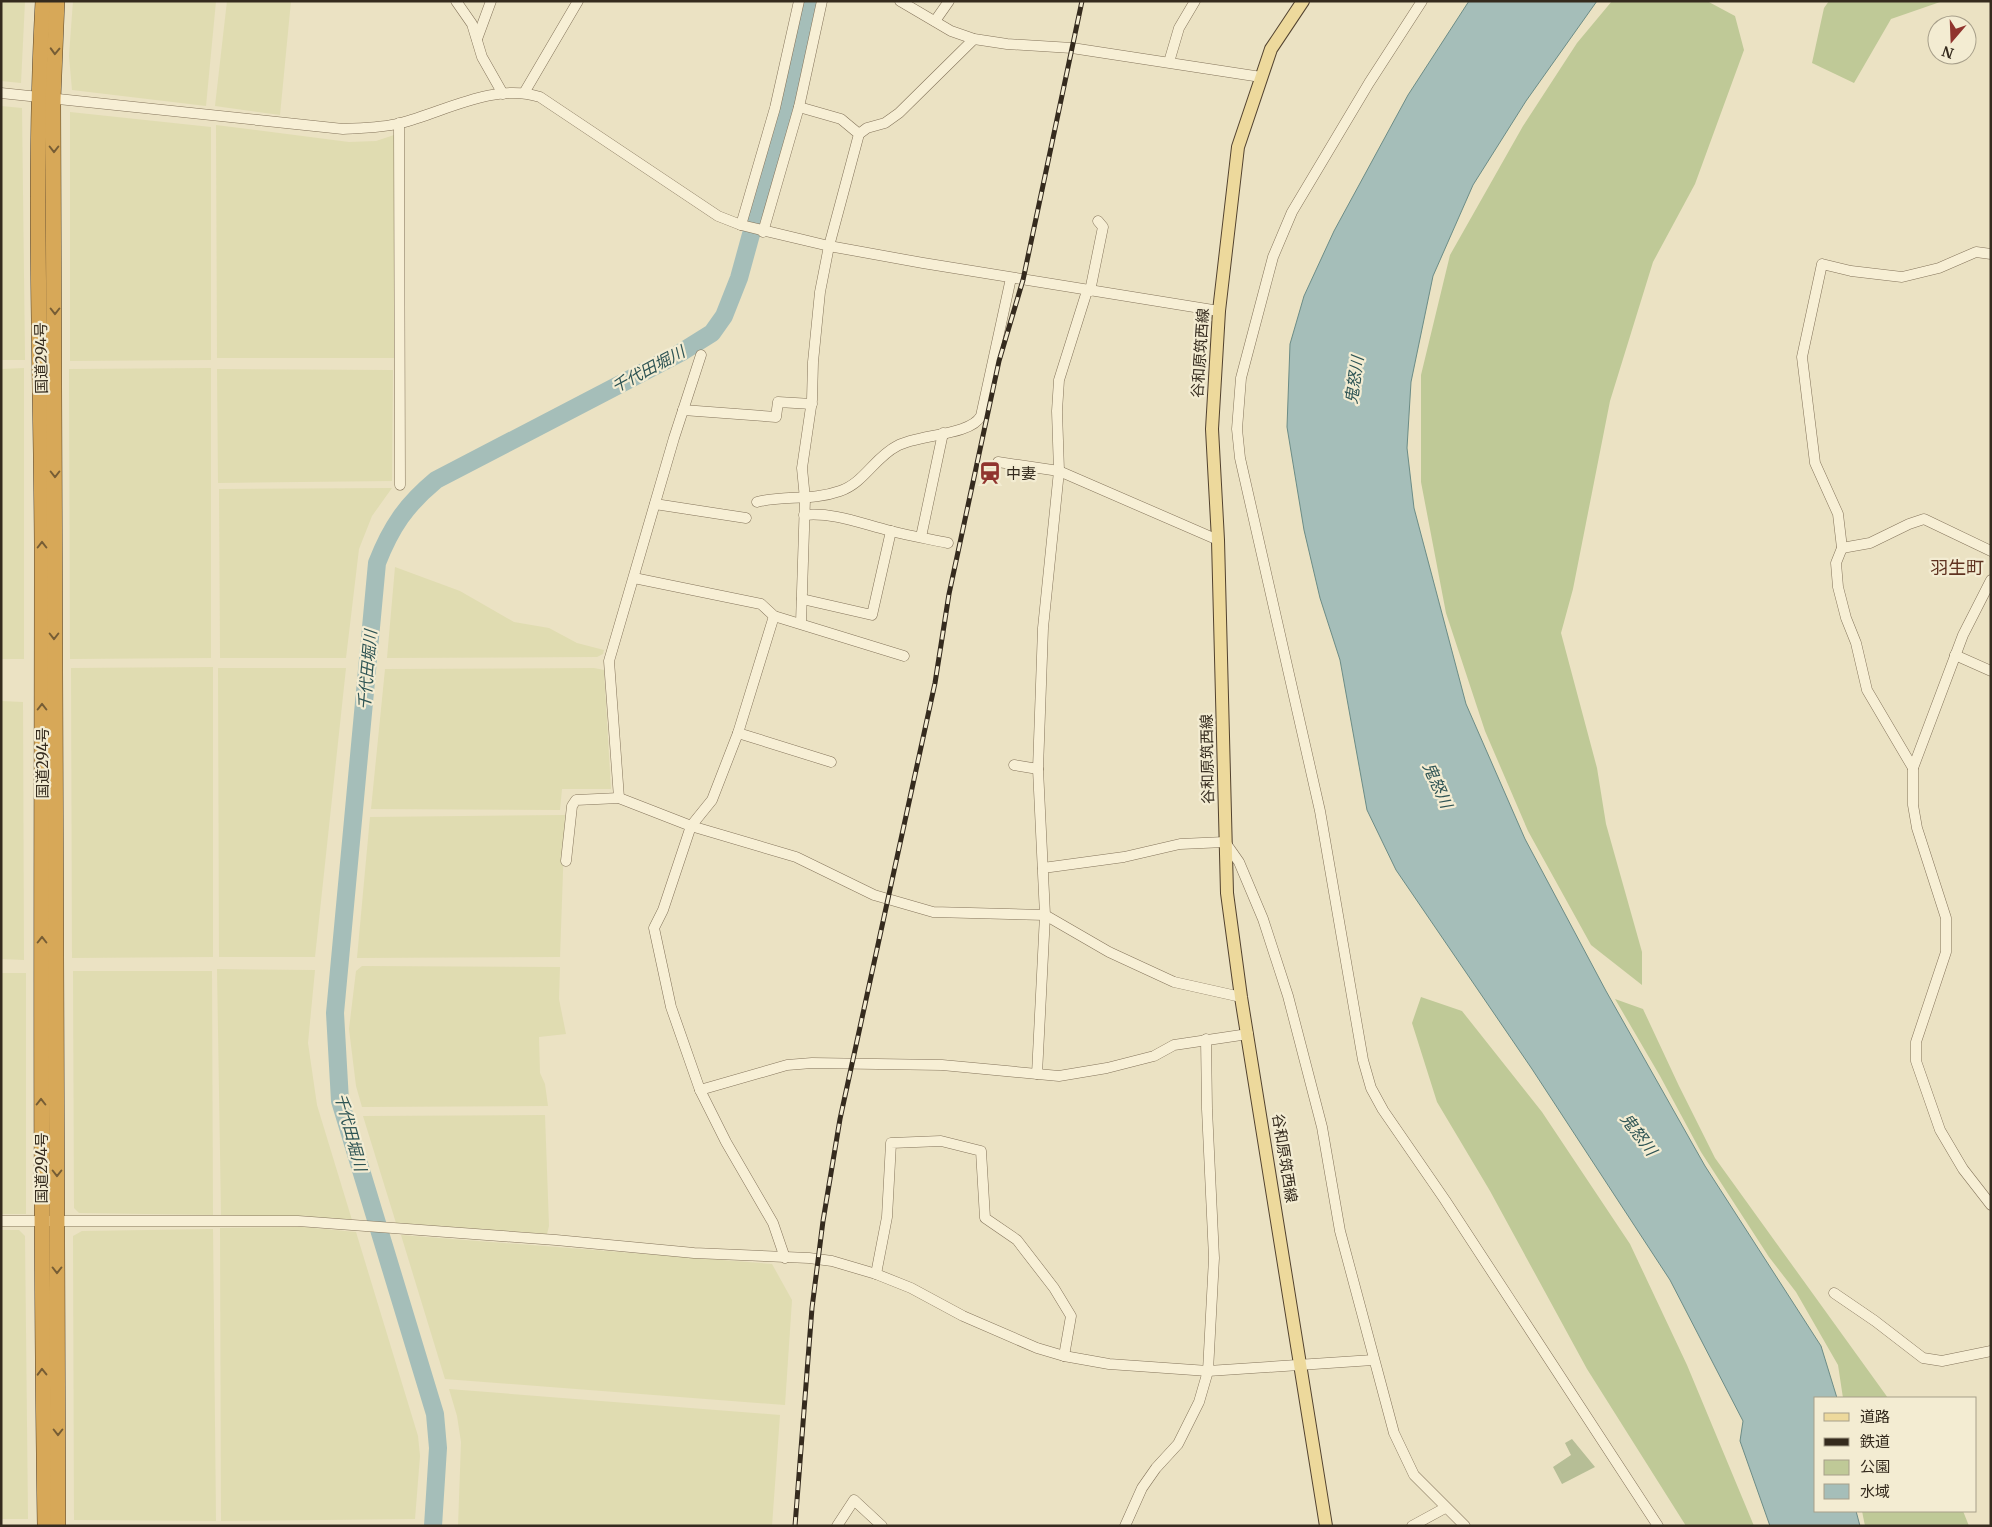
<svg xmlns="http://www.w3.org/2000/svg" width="1992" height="1527" font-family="Merriweather,'Noto Sans JP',serif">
<rect width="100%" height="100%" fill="#ebe2c3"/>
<g fill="#e0dcb1">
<polygon points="1,1 25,1 21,83 1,81"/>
<polygon points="73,1 216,1 206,106 72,90 69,56"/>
<polygon points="227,1 291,1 280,115 215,106"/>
<polygon points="1,106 22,108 25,360 1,360"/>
<polygon points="70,112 211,127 211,360 70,361"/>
<polygon points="216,125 349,142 376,141 394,135 394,358 217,358"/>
<polygon points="24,368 24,659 1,659 1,369"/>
<polygon points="211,368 211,658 70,659 69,369"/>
<polygon points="217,369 393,370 392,481 218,483"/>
<polygon points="392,488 372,516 359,549 346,658 220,658 219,489"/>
<polygon points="395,567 460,591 514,622 549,628 577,643 604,650 603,654 597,657 387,658"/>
<polygon points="213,667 213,957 72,958 71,668"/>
<polygon points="218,668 346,668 315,957 219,957"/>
<polygon points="594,668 604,670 611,789 562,789 560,810 371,809 385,669"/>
<polygon points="1,701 23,702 24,960 1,959"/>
<polygon points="565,815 560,957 357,958 370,817"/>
<polygon points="362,966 560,967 559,999 566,1034 539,1037 540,1073 545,1084 548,1106 362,1107 356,1086 349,1029 356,971"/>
<polygon points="217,969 315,970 308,1043 317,1105 352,1220 221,1215"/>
<polygon points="73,971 212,971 213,1215 79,1213 74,1208"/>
<rect x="1" y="973" width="25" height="241"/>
<polygon points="545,1115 549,1226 547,1234 396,1223 363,1116"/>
<polygon points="304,1227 356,1232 418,1436 420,1456 415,1519 221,1521 220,1228"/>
<polygon points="213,1229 216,1521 74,1520 73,1236 82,1231"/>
<polygon points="1,1230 19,1230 25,1236 28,1519 1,1519"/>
<polygon points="401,1235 772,1264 792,1300 785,1405 445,1379"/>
<polygon points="449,1389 780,1415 772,1526 458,1526 461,1442 457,1416"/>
</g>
<g fill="#bfc997">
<polygon points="1612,1 1707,1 1735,16 1744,50 1695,184 1653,262 1610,401 1573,589 1561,633 1597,768 1606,824 1642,952 1642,985 1591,945 1528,831 1485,731 1446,613 1421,482 1421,375 1450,255 1523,126 1577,43"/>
<polygon points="1829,1 1943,1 1891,19 1854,83 1812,63 1824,8"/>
<polygon points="1421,997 1462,1011 1542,1112 1630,1244 1687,1365 1754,1526 1686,1526 1587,1369 1490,1191 1437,1102 1412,1023"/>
<polygon points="1615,999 1643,1009 1679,1086 1715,1158 1888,1398 1843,1398 1838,1365 1796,1292 1769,1257 1701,1152 1660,1076"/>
<polygon points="1862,1511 1963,1511 1969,1526 1865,1526"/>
</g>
<polygon fill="#b6be96" points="1572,1439 1595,1467 1562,1484 1553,1467 1571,1455 1565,1443"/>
<polygon fill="#a5beb9" stroke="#6c8c86" points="1469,1 1597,1 1526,101 1473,185 1433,276 1411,382 1407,448 1414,508 1466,704 1525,839 1606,991 1705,1166 1821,1346 1837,1398 1816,1398 1816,1511 1856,1511 1860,1526 1770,1526 1740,1441 1743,1421 1670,1280 1532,1069 1396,870 1367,810 1340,660 1320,598 1304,530 1287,427 1290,344 1304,296 1334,231 1408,95"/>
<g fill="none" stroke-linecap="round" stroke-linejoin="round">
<path stroke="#a5beb9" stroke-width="18" d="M433,1526L438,1448L435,1414L340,1101L335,1013L377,563C391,527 406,505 436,480L680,353L712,333L724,316L739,278L778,136L810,1"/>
<defs>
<g id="minor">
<polyline points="456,1 472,24 482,57 503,94"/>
<polyline points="900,1 951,31 974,39 1007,44 1072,48 1261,77"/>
<polyline points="1422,1 1369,83 1292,212 1273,257 1241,378 1237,429 1240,458 1320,811 1363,1060 1371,1088 1383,1110 1445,1200 1658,1526"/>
<polyline points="935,21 949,1"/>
<polyline points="477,39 491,1"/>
<polyline points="1169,62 1179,28 1195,1"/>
<path d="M1,93L343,129C362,128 382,128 401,123C444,112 495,82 540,97L718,216L741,225L829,246L923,263L1219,311"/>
<polyline points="524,93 578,1"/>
<polyline points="799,107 841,119 859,134 829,246 820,292 813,362 812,400 802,468 805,499 801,623"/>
<polyline points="399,123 400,485"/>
<polyline points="859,134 867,128 885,123 899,113 974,39"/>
<polyline points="741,225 775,108 799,1"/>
<polyline points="763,232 799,107 822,1"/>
<polyline points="1090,291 1103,227 1098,221"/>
<polyline points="683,410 776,417 778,402 812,404"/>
<polyline points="998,462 1059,471 1218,540"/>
<path d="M757,502C784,495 812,501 840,491C864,483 875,457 897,446C918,434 970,436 981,416L1011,278"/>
<polyline points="655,504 746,518"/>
<path d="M804,515C834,512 862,524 891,531C910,536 929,539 948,543"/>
<polyline points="921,537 943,433"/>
<polyline points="1842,548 1870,543 1909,524 1924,519 1991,551"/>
<polyline points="634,578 761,604 774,616 904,656"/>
<polyline points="1991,580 1963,635 1913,768 1913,805 1917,828 1946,918 1946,952 1916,1042 1916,1061 1940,1130 1963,1169 1991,1205"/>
<polyline points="802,599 872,615 891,531"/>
<polyline points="774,616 738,733 712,800 691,826 663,910 654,928 671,1007 700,1090 726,1142 773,1223 785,1258"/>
<polyline points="1955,655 1991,671"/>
<polyline points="738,733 831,762"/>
<polyline points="1014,765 1038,769"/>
<polyline points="1913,768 1867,690 1856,643 1846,618 1838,587 1836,563 1842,548 1838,514 1815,463 1802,357 1822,264 1851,271 1902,277 1939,268 1976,252 1991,254"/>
<polyline points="619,798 609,661 674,438 701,355"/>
<polyline points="566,861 572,806 576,800 619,798 691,826 796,857 874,895 933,912 1045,915 1109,952 1174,982 1241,997"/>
<polyline points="1043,868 1124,857 1180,844 1225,842 1239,862 1263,919 1288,996 1322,1127 1340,1231 1394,1433 1414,1475 1465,1526"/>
<polyline points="1037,1074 1045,915 1038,769 1043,628 1059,471 1057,411 1059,380 1087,291"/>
<polyline points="700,1090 787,1065 812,1063 942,1065 1059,1076 1107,1068 1154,1056 1174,1045 1248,1034"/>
<polyline points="1,1221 298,1221 556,1240 694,1253 809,1258 832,1261 876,1274 911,1288 963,1316 1037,1348 1064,1356 1109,1364 1208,1371 1373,1360"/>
<polyline points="876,1274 887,1217 891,1143 941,1141 981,1151 985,1218 1017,1240 1054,1288 1071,1316 1064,1356"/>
<polyline points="1834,1293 1875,1321 1923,1358 1942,1361 1991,1351"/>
<polyline points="837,1526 854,1500 882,1526"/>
<polyline points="1125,1526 1142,1488 1156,1468 1178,1444 1199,1402 1208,1371 1214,1258 1207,1109 1206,1039"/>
<polyline points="1412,1526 1445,1508"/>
</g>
<polyline id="major" points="1303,1 1271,49 1238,147 1219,311 1212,429 1218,540 1227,893 1241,997 1326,1526"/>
<g id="highway">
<path d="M43,1C33,182 41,364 42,545C42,872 40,1199 45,1526"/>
<polyline points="57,1 53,100 58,1526"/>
</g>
</defs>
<use href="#minor" stroke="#84745b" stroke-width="11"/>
<use href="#major" stroke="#52422f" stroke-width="14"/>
<use href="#highway" stroke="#52422f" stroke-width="16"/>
<use href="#minor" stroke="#f7efd5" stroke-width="10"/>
<use href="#major" stroke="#edd99c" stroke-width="12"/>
<use href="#highway" stroke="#d7a858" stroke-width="15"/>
<defs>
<polyline id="rail" points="795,1526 812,1308 823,1221 840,1119 935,683 949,594 999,361 1023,280 1082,1"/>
</defs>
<use href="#rail" stroke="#352b1e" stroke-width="5"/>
<use href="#rail" stroke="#f3ecd2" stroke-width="3" stroke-dasharray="9" stroke-linecap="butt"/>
</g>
<defs><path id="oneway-chevron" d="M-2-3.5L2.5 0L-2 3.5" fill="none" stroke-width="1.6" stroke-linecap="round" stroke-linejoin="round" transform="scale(1.25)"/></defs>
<g stroke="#765d35">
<use href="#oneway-chevron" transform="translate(55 51) rotate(92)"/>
<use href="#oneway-chevron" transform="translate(54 149) rotate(90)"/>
<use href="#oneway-chevron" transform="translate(55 311) rotate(90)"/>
<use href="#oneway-chevron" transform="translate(55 474) rotate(90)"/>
<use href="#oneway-chevron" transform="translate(42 545) rotate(-90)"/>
<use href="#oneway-chevron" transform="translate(54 636) rotate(90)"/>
<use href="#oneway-chevron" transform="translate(42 707) rotate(-90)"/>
<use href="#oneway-chevron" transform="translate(42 940) rotate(-90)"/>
<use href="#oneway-chevron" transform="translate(41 1102) rotate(-90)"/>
<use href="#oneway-chevron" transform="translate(57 1173) rotate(90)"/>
<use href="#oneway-chevron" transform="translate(57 1270) rotate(90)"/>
<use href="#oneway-chevron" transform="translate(42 1372) rotate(-91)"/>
<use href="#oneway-chevron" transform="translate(58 1432) rotate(90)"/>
</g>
<defs>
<symbol id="station-bare" viewBox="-9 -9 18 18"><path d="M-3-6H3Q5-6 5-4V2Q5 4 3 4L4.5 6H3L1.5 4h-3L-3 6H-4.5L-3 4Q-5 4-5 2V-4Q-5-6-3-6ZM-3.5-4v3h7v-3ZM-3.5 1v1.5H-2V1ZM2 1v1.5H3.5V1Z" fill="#90342e" stroke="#f3ecd2" stroke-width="2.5" paint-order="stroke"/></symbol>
</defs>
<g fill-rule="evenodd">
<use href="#station-bare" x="974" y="457" width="32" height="32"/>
</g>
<g text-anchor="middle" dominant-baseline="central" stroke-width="4.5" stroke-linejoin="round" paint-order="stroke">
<g font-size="15" fill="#352b1e" stroke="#f3ecd2">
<text transform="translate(1200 353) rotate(-86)">谷和原筑西線</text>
<text transform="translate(41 358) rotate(-91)">国道294号</text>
<text transform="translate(1207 759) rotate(-91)">谷和原筑西線</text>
<text transform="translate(42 763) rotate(-90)">国道294号</text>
<text transform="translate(1285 1158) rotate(81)">谷和原筑西線</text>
<text transform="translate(41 1168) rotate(-90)">国道294号</text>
</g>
<g font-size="15" fill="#352b1e" stroke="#f3ecd2" text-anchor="start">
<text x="1006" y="473">中妻</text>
</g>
<g font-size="16" font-style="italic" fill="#2e5454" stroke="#f3ecd2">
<text transform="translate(648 369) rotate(-28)">千代田堀川</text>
<text transform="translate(1354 380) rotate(-82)">鬼怒川</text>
<text transform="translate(367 670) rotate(-85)">千代田堀川</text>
<text transform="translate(1438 785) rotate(66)">鬼怒川</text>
<text transform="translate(351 1132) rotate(75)">千代田堀川</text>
<text transform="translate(1639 1134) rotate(53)">鬼怒川</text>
</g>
<g font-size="18" fill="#5f3220" stroke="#f3ecd2">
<text x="1957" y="567">羽生町</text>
</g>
</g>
<rect width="1992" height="1527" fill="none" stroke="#352b1e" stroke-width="5"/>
<rect x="1814" y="1397" width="162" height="115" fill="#f3ecd2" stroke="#a79f8a"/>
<rect x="1824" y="1413" width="25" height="8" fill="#edd99c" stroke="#a79f8a"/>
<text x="1860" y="1422" font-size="15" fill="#352b1e">道路</text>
<rect x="1824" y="1438" width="25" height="8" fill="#352b1e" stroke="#a79f8a"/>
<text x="1860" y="1447" font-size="15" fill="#352b1e">鉄道</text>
<rect x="1824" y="1460" width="25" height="15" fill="#bfc997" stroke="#a79f8a"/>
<text x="1860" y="1472" font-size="15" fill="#352b1e">公園</text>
<rect x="1824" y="1484" width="25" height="15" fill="#a5beb9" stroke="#a79f8a"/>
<text x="1860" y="1497" font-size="15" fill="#352b1e">水域</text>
<g transform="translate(1952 40) rotate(199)"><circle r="24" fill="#f3ecd2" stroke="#a79f8a"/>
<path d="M0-4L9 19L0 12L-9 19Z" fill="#90342e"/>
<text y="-8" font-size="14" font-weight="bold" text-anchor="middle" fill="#352b1e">N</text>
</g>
</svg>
